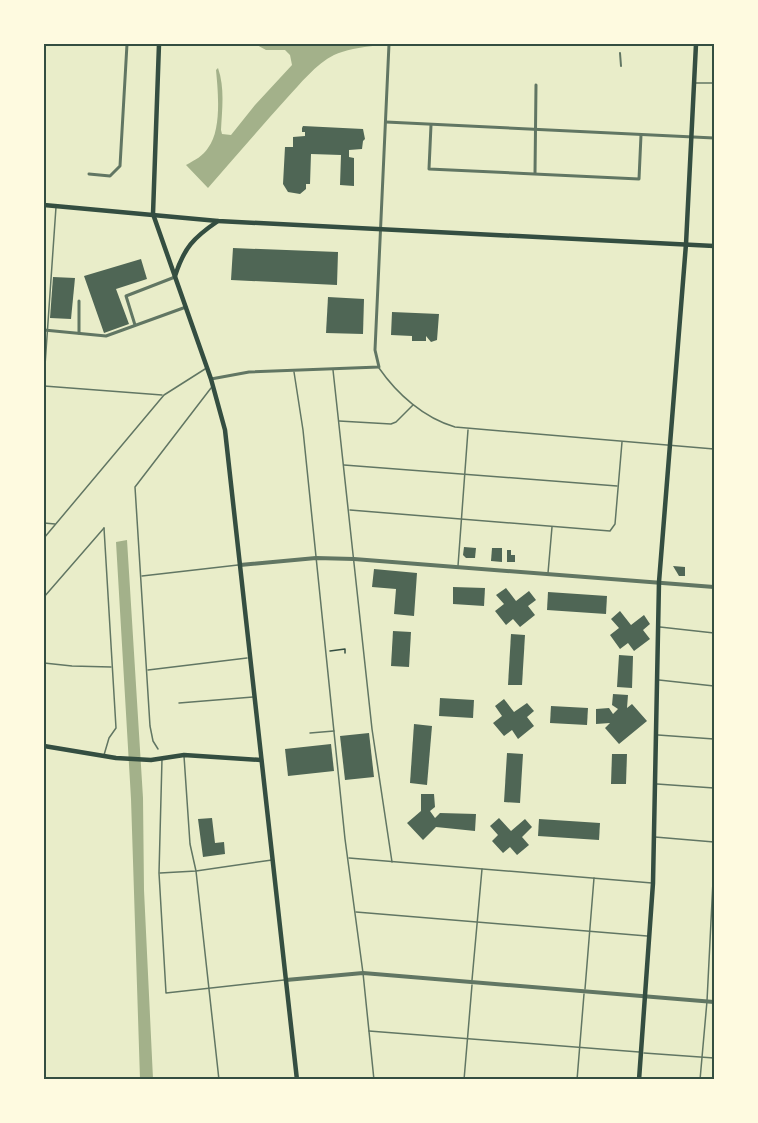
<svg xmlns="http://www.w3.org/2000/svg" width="758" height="1123" font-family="'Space Grotesk',sans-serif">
<rect width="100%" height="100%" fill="#e9edc9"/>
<g fill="#a3b18a">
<path d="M255,44H480C442,44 367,40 334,55C316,64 300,84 287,98C260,128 234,158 208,188L186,165C195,160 203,156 208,148C222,130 218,91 216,70L218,68C225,88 222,109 221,130L222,134L231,135L255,105L292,65L290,55L285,50H266Z"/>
<polygon points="127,540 143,798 144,890 153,1079 140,1079 131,799 116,542"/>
</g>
<g fill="#4f6655">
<polygon points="303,126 363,129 365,139 363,141 362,149 349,150 349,157 354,158 354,186 340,185 341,155 311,154 310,184 306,184 306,189 300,194 288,192 283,184 285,147 293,147 293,137 305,136 305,132 302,132 302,128"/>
<polygon points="233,248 338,252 337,285 231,280"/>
<polygon points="141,259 147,279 116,289 129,324 104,333 84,276"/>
<polygon points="53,277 75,278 71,319 50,318"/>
<polygon points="328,297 364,299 363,334 326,333"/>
<polygon points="392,312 439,314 437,340 431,342 426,336 426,341 412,341 412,336 391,335"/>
<polygon points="464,547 476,548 475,558 466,558 463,555"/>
<polygon points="492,548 502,548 502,562 491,561"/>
<polygon points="507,550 511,550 511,555 515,555 515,562 507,562"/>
<polygon points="673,566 685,567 685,576 679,576"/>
<polygon points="374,569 417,573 414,616 394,614 396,589 372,587"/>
<polygon points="453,587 485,588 484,606 453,604"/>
<polygon points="506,588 516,601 529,591 536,600 528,606 535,615 520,627 513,619 506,625 495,611 504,604 496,595"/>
<polygon points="548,592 607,596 606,614 547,610"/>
<polygon points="620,611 631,625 644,615 650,624 643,630 650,639 634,651 628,643 620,649 610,635 619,628 611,619"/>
<polygon points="393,631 411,632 409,667 391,666"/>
<polygon points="511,634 525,635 522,685 508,685"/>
<polygon points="619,655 633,656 632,688 617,687"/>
<polygon points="613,694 628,695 627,708 632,704 647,721 619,744 605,728 610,723 596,724 596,709 609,708 613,714 618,709 612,705"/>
<polygon points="440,698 474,700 473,718 439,716"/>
<polygon points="504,699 514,712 527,703 534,711 527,717 534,726 518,739 512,730 504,736 493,723 502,716 495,706"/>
<polygon points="551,706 588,708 587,725 550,723"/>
<polygon points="414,724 432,726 427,785 410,783"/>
<polygon points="369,733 374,777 345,780 340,736"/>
<polygon points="331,744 334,771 288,776 285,749"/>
<polygon points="507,753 523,754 520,803 504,802"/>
<polygon points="612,754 627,754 626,784 611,784"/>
<polygon points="421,794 434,794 435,807 430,811 435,818 440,813 476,814 475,831 436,827 423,840 407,823 421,811"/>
<polygon points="212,818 215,843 224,842 225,854 203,857 198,819"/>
<polygon points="499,818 511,831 525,819 532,827 522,837 529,845 517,855 510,847 503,853 492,841 498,835 490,826"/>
<polygon points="539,819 600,823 599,840 538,836"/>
</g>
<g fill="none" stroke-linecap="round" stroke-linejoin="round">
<polyline stroke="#344e41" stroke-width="1.5" points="330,651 345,649 345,653"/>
<g stroke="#617663" stroke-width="1.5">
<polyline points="695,83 714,83"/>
<path d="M379,368C397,394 424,418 455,427L714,449"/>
<polyline points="333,370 372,729 392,862"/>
<polyline points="294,372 303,430 345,839 363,973 374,1080"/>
<polyline points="44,380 56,207"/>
<polyline points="44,386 162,395"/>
<polyline points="339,421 391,424 396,422 413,405"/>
<polyline points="344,465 617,486"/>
<polyline points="350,510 610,531 615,524 622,442"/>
<polyline points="44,523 55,524"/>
<polyline points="44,538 164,395 205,369"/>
<polyline points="458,566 468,430"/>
<polyline points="548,573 552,527"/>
<polyline points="142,576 238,565"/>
<polyline points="44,597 104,528"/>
<polyline points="660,627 714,633"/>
<polyline points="44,663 72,666 111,667"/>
<polyline points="148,670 247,658"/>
<polyline points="659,680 714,686"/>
<polyline points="179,703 253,697"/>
<polyline points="310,733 334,731"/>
<polyline points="658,735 714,739"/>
<polyline points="158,749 153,741 150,726 135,487 211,388"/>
<polyline points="104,755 109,738 116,728 104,528"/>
<polyline points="184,756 190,844 196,871 219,1080"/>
<polyline points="162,759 159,873 166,993 284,980"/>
<polyline points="657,784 714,788"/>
<polyline points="655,837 714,842"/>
<polyline points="349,858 652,883"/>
<polyline points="160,873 196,871 272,860"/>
<polyline points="356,912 647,936"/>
<polyline points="472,980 482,869"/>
<polyline points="585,989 594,878"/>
<polyline points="369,1031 639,1052"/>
<polyline points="644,1053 714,1058"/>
<polyline points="464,1080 472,985"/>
<polyline points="577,1080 584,994"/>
<polyline points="700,1080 707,1001 714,861"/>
</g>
<polyline stroke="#617663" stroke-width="2" points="620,53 621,66"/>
<g stroke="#617663" stroke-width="3">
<polyline points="386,122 714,138"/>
<polyline points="431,125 429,169 639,179 641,135"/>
<polyline points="535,173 536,85"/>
<polyline points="89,174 110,176 120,166 127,44"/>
<polyline points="79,301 79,333"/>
<polyline points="135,325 126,296 175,277"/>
<polyline points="44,330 106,336 186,307"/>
<polyline points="211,379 249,372 379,367 375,350 389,44"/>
</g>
<g stroke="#617663" stroke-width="4">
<polyline points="240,565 316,558 354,559 714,587"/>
<polyline points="286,980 363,973 714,1002"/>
</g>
<g stroke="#344e41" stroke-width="4.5">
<polyline points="159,44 153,214 211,379 225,430 297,1080"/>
<polyline points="44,205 218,221 714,246"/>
<path d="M175,276C184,248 193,238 218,221"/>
<polyline points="44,746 116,758 151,760 184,755 261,760"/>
<polyline points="639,1080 653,883 659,582 686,244 696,44"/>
</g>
</g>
<rect width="758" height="1123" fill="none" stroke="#fefae0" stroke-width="90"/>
<rect x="45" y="45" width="668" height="1033" fill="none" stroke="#344e41" stroke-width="2"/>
</svg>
